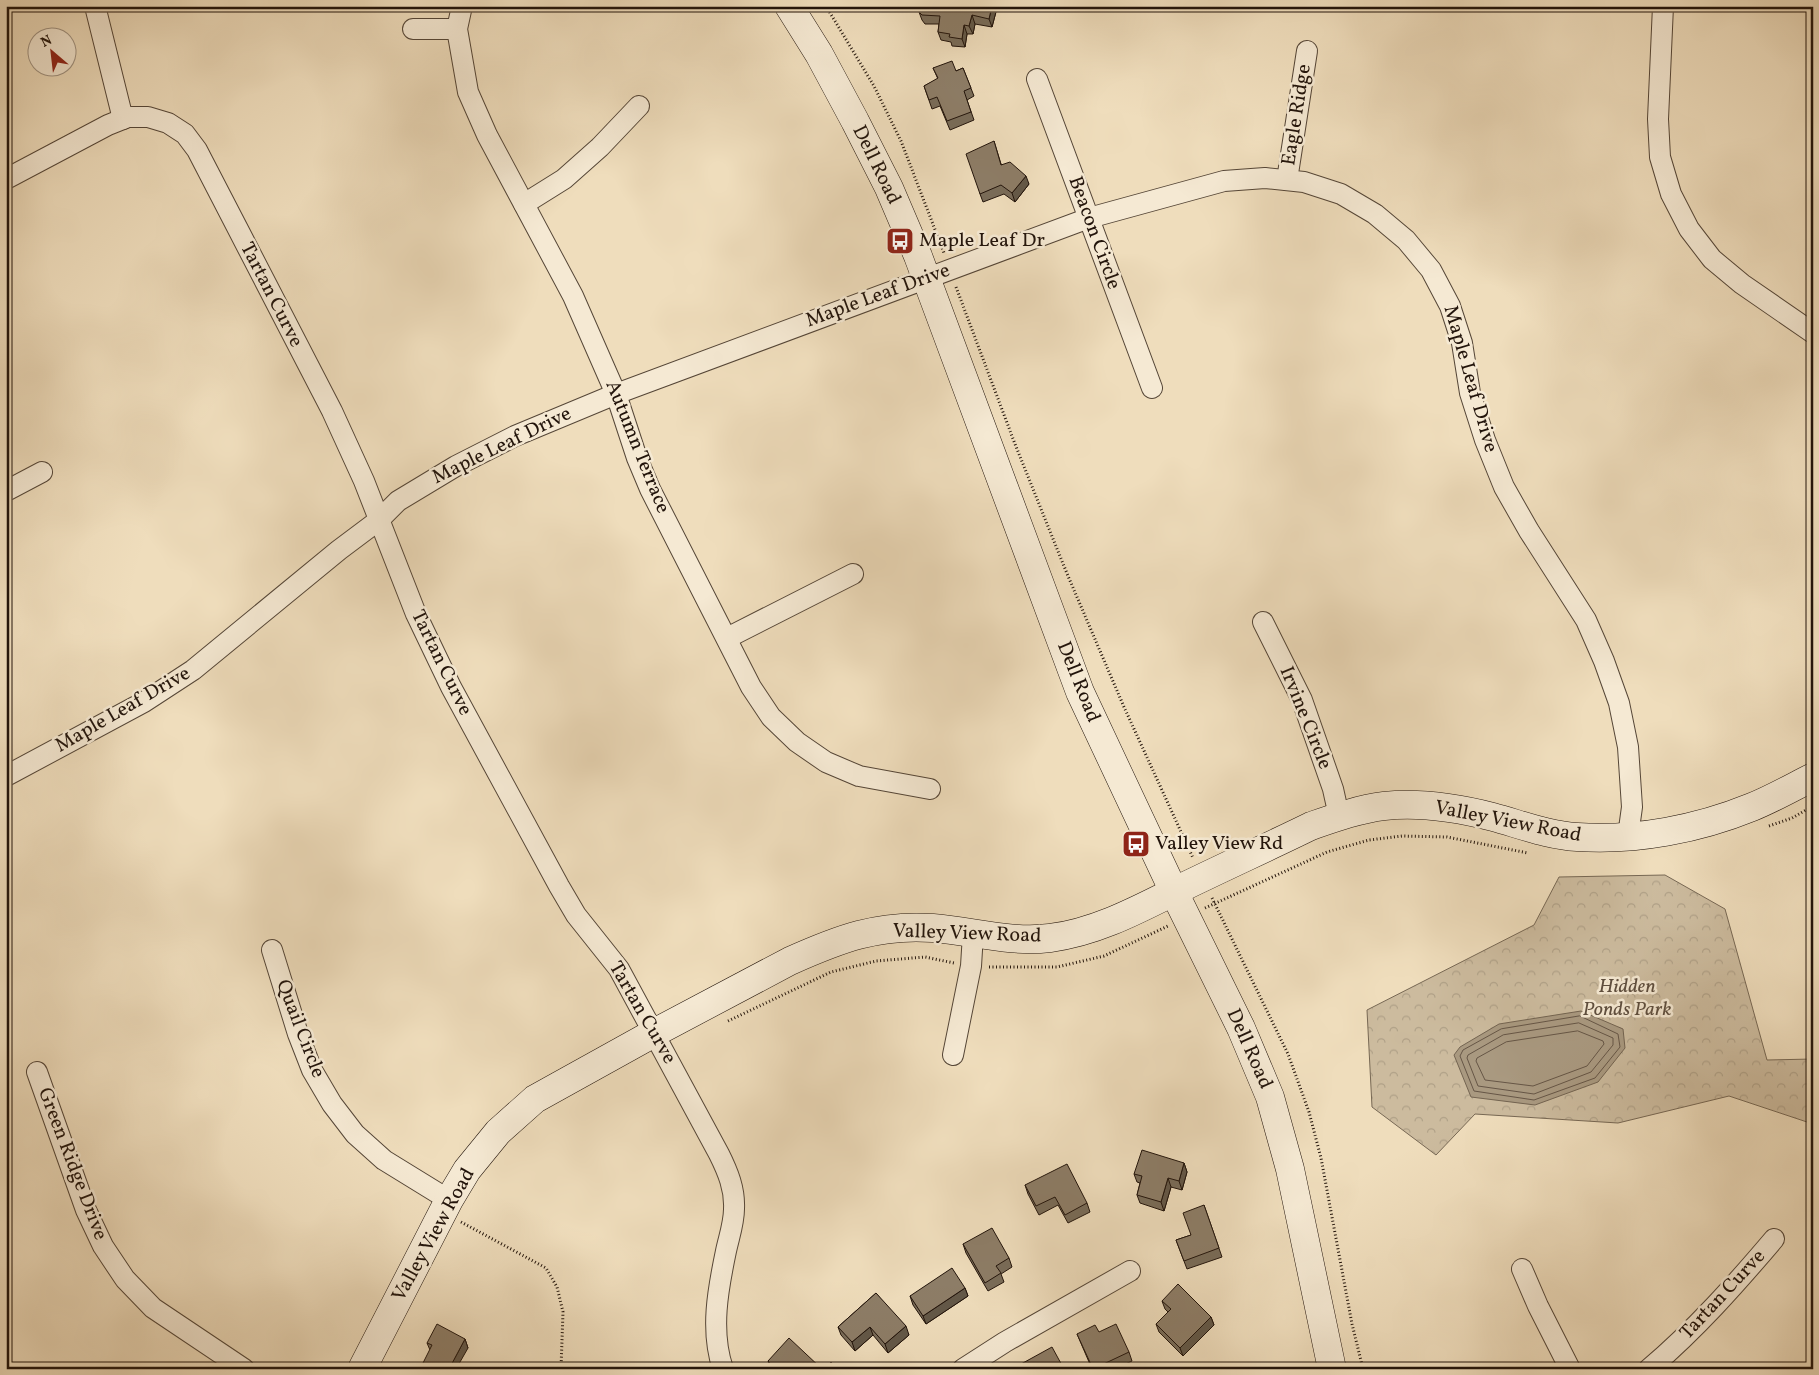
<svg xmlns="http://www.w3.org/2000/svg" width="1819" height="1375" font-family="Vollkorn,serif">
<defs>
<pattern id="park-crowns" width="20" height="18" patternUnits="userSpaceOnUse" patternTransform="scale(1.25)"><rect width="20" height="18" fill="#ccbb9e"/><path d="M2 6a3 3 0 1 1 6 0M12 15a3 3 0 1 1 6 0" fill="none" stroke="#afa087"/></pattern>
</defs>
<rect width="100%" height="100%" fill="#efddbc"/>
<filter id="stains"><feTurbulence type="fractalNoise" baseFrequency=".004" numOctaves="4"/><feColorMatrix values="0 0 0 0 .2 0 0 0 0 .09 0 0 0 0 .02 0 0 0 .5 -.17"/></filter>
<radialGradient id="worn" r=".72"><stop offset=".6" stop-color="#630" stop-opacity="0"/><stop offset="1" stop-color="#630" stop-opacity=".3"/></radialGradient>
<polygon fill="url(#park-crowns)" stroke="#776854" points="1665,875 1725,909 1767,1060 1813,1059 1813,1124 1729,1096 1618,1123 1475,1114 1436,1155 1372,1107 1367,1010 1534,925 1559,877"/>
<polygon fill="#a99980" stroke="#736451" points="1581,1011 1623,1029 1625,1048 1598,1082 1535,1105 1471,1097 1454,1055 1460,1047 1499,1024"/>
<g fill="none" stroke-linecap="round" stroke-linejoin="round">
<g stroke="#665646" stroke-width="1">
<polygon points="1580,1016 1618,1034 1620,1047 1595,1078 1534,1100 1474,1091 1460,1056 1463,1050 1501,1029"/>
<polygon points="1579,1023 1613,1038 1613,1045 1591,1072 1534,1094 1478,1086 1467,1058 1468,1055 1503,1035"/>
<polygon points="1578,1031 1603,1041 1604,1044 1587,1066 1533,1086 1485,1080 1476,1061 1477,1058 1506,1042"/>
</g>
<defs>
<g id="street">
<polyline points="95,6 123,119"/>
<polyline points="462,6 457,29 468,92 487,135 573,296 616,394 637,458 650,489 751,687 771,717 797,742 826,762 859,776 930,789"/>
<polyline points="1663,6 1658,119 1660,157 1671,194 1689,229 1712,259 1742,284 1813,333"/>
<polyline points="413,29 457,29"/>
<polyline points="1037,79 1152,388"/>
<path d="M6,179L108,125L128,117H148L168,123L185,134L197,150L332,411L364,481L416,614L451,687L559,886L576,915L619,969L719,1154C728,1172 735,1189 734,1209C734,1223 729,1237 726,1251C718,1289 710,1331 723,1369"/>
<polyline points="1287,180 1307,51"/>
<polyline points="524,204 564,179 600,147 639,106"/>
<polyline points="6,491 42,472"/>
<polyline points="1263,622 1302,700 1333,789 1339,816"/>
<polyline points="727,638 853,574"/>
<polyline points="6,776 144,702 193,670 339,550 379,520 398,501 456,466 515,436 616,394 1089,218 1224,181 1265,178 1304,182 1341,194 1375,214 1406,240 1431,270 1450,306 1462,343 1470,393 1485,440 1504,487 1529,531 1586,620 1604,661 1619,703 1628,747 1632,807 1628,836"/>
<polyline points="272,950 298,1034 312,1070 332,1104 355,1134 384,1160 449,1200"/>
<polyline points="953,1055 971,966 973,934"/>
<polyline points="37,1072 86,1210 103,1246 125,1279 153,1308 244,1369"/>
<polyline points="1522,1269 1538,1306 1570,1369"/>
<polyline points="963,1369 1005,1342 1130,1271"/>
<path d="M1649,1369C1695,1330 1735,1285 1774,1239"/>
</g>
<g id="secondary">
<polyline points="789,6 819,54 855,121 889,188 918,256 1080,692 1174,892 1241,1028 1270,1097 1290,1169 1332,1369"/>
<path d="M362,1369L449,1200L467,1170L498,1132L535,1099L654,1033L790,961C839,939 878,924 933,928C972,931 1010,943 1050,938C1097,932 1139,909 1181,888C1224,867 1268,847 1311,826C1334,818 1359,809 1384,806C1420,802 1458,808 1493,817C1519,824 1550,836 1577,837C1636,841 1698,829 1752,807C1772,799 1793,787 1813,777"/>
</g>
</defs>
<use href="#street" stroke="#554637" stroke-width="22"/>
<use href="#secondary" stroke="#22140b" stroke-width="29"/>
<g stroke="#22140b" stroke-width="3" stroke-dasharray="1 2.5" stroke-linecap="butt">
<polyline points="826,6 874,86 901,141 944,253"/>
<polyline points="1813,118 1813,124"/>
<polyline points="956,287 1015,444 1068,576 1124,707 1193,858"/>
<polyline points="1769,826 1792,818 1813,806"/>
<polyline points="1212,898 1288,1054 1309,1112 1321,1158 1352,1324 1363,1369"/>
<polyline points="1205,908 1327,852 1369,840 1402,836 1447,837 1528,853"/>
<polyline points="989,967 1057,967 1104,956 1168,926"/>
<polyline points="728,1021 831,972 876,961 925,957 954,963"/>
<polyline points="461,1222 546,1268 557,1287 563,1312 561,1369"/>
</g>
<use href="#street" stroke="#f5e9d3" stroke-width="20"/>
<use href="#secondary" stroke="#f5e9d3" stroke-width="28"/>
</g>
<g fill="#796c59" stroke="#22140b">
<polygon points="920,6 996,6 997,8 992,27 975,24 973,34 967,34 965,47 952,46 951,42 941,40 938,32 939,24 925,24 922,20 919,12"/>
<polygon points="933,68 956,71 963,68 974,96 967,100 974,120 950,130 940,106 932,109 924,86 938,79"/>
<polygon points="994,141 1001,164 1029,184 1015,202 1004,194 983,202 980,194"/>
<polygon points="1184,1163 1187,1172 1182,1190 1171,1187 1164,1211 1140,1203 1137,1195 1140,1183 1137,1182 1134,1174"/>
<polygon points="1025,1185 1087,1203 1090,1212 1068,1223 1058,1205 1039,1215 1028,1194"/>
<polygon points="1204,1205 1222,1257 1187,1269 1176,1240 1191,1235"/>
<polygon points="963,1244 1009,1258 1012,1267 1001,1274 1004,1282 988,1291 966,1253"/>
<polygon points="965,1288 968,1296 926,1324 913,1305 910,1296"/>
<polygon points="876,1293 909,1335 888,1353 873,1335 855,1351 841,1335 838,1327"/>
<polygon points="1162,1301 1211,1317 1214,1325 1183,1356 1159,1332 1156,1324 1168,1312 1165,1309"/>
<polygon points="1077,1334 1129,1352 1132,1361 1115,1369 1092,1369"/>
<polygon points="465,1339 468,1348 430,1350 427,1343"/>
<polygon points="768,1361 822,1369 771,1369"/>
</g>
<g fill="#635848" stroke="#22140b">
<polygon points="992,6 996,6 997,8 992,27 989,19"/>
<polygon points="972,15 975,24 973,34 969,26"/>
<polygon points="964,25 967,34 965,47 962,39"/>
<polygon points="1026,176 1029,184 1015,202 1012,193"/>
<polygon points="1184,1163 1187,1172 1182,1190 1179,1181"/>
<polygon points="1168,1178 1171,1187 1164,1211 1161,1202"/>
<polygon points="965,1288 968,1296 926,1324 923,1316"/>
<polygon points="1211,1317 1214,1325 1183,1356 1180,1348"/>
<polygon points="906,1326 909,1335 888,1353 885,1344"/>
<polygon points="870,1327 873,1335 855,1351 852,1342"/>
<polygon points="465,1339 468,1348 456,1369 449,1369"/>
</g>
<g fill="#8d7d67" stroke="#22140b">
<polygon points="920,6 992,6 989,19 972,15 969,26 964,25 962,39 949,37 950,34 938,32 940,16 922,15 919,12"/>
<polygon points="952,61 956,71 963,68 971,88 964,91 971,112 947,121 937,97 929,100 924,86 938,78 933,68"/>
<polygon points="994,141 1001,165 1010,162 1026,176 1012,193 1001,185 980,194 966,154"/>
<polygon points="1142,1150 1184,1163 1179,1181 1168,1178 1161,1202 1137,1195 1142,1176 1134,1174"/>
<polygon points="1067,1164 1087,1203 1065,1215 1055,1197 1036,1206 1025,1185"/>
<polygon points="1204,1205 1219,1248 1184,1261 1176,1240 1191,1235 1183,1213"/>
<polygon points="992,1228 1009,1258 996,1266 1001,1273 985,1283 963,1244"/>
<polygon points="952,1268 965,1288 923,1316 910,1296"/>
<polygon points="1178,1284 1211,1317 1180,1348 1156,1324 1171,1309 1162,1301"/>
<polygon points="876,1293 906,1326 885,1344 870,1327 852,1342 838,1327"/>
<polygon points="437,1324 465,1339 449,1369 420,1369 432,1345 427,1343"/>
<polygon points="1116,1324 1129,1352 1093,1369 1077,1334 1095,1325 1099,1332"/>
<polygon points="789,1338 822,1369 776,1369 768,1361"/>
<polygon points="1052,1347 1064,1369 1012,1369"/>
<polygon points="831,1362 838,1369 825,1369"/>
</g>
<defs>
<symbol id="bus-square" viewBox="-11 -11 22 22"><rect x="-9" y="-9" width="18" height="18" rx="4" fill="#8f2418" stroke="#f5e9d3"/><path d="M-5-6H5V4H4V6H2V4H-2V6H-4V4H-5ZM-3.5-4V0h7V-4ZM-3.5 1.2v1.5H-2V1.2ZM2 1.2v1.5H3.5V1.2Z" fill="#fff"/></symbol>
</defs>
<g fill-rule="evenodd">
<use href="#bus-square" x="884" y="225" width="32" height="32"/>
<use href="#bus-square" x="1120" y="828" width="32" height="32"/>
</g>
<g text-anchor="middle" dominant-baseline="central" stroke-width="5" stroke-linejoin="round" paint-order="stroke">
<g font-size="20" fill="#22140b" stroke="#f5e9d3">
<text transform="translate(1297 115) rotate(-81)">Eagle Ridge</text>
<text transform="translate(876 165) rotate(64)">Dell Road</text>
<text transform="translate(1094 233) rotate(70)">Beacon Circle</text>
<text transform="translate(271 295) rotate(63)">Tartan Curve</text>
<text transform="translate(878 296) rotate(-20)">Maple Leaf Drive</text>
<text transform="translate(1470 379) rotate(74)">Maple Leaf Drive</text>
<text transform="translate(502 446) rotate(-26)">Maple Leaf Drive</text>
<text transform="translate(637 447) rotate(68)">Autumn Terrace</text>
<text transform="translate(441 663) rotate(64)">Tartan Curve</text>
<text transform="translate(1078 682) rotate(68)">Dell Road</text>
<text transform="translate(123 710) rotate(-30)">Maple Leaf Drive</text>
<text transform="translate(1305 718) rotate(68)">Irvine Circle</text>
<text transform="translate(1508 822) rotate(11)">Valley View Road</text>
<text transform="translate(967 934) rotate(2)">Valley View Road</text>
<text transform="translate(642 1013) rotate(60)">Tartan Curve</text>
<text transform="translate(300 1029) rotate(69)">Quail Circle</text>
<text transform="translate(1249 1049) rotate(66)">Dell Road</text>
<text transform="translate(72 1164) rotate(69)">Green Ridge Drive</text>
<text transform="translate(434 1235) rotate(-61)">Valley View Road</text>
<text transform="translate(1723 1295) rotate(-47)">Tartan Curve</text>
</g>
<g font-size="20" fill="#22140b" stroke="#f5e9d3" text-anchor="start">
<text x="919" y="241">Maple Leaf Dr</text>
<text x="1155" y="844">Valley View Rd</text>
</g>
<g font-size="20" font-style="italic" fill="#5e4e3e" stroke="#f5e9d3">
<text x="1627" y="987">Hidden<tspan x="1627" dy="23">Ponds Park</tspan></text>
</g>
</g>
<rect width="1819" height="1375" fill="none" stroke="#efddbc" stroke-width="25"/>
<rect x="8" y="8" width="1804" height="1360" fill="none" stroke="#22140b" stroke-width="2.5"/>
<rect x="12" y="12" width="1794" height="1350" fill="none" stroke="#22140b"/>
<g transform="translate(52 52) rotate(332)"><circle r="24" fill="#f5e9d3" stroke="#a19483"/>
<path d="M0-4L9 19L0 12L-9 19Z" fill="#8f2418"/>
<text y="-8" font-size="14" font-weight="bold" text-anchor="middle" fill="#22140b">N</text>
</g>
<rect width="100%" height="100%" filter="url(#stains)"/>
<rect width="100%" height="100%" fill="url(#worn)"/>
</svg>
